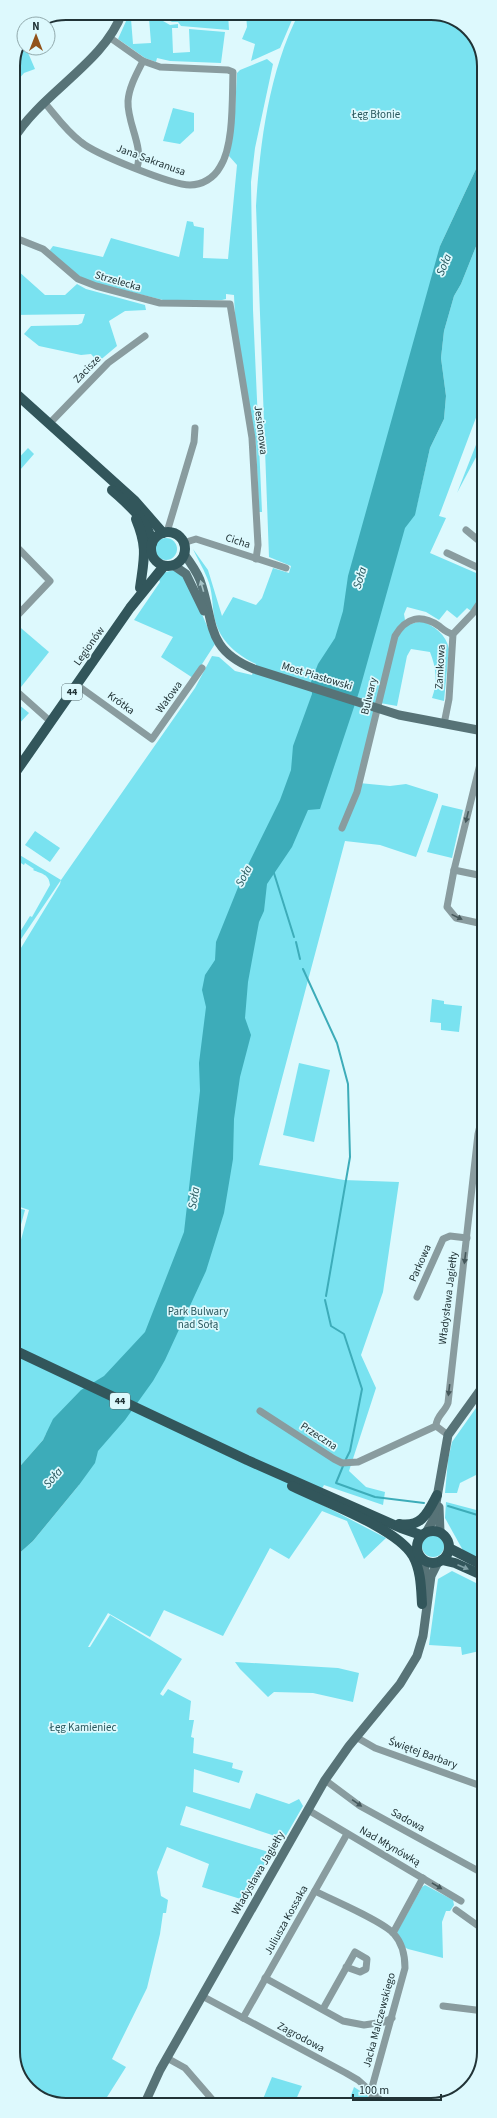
<svg xmlns="http://www.w3.org/2000/svg" width="497" height="2118" font-family="'Source Sans 3',sans-serif">
<rect width="100%" height="100%" fill="#ddf9fd"/>
<g fill="#79e2f0">
<polygon points="165,13 228,13 229,30 181,26 178,22 172,22 166,19"/>
<polygon points="246,13 295,13 280,48 251,61 255,44 242,39 247,27"/>
<path d="M299,13H438L468,28L483,56V154L440,246L416,509L430,448L444,419L446,396L441,358L444,331L454,296L461,284L483,229V399L439,516L446,518L430,553L483,576C483,591 480,599 471,611L467,608L457,618L447,610L439,620L426,612L407,607L404,614L405,620L398,627L359,783L390,786L406,784L438,794V797L416,857L380,845L345,841L259,1165L344,1180L399,1182L383,1292L361,1355L376,1388L349,1471L366,1487L385,1492L383,1505L324,1485L315,1501L386,1538L364,1559L347,1521L322,1511L289,1559L270,1548L223,1636L164,1610L150,1637L108,1613L88,1647H90L110,1615L182,1659L160,1694L163,1696L168,1689L191,1701L189,1720H194L191,1737L194,1738L193,1753L233,1763L232,1768L243,1771L239,1783L194,1769L193,1792L250,1809L256,1793L289,1804L299,1799L303,1806L284,1839L186,1806L180,1825L272,1853L247,1901L202,1887L209,1864L167,1847L157,1872L161,1896L168,1900L166,1913H163L160,1934L147,1988L112,2059L126,2067L102,2105H62L31,2092L14,2062V1558L33,1541L79,1485L46,1434L43,1440L14,1473V1357L18,1343L14,1341V1266L29,1210L14,1205L13,961L60,884L61,880L13,951V943L30,916L32,917L50,885C49,874 42,874 33,870L34,869L25,863L24,865L13,858V851L61,880L195,688L212,656L219,657L235,671L252,675L256,664C237,655 220,641 215,620C212,608 213,595 209,583C205,571 198,560 193,549L208,570L222,616L233,597L256,605L262,598L273,568L289,573L291,566L269,557L256,206C260,142 269,71 299,13Z"/>
<polygon points="156,17 170,25 178,24 178,28 172,28 173,53 190,52 189,29 225,32 221,63 170,61 157,58 156,62 145,58 118,39 127,19 131,19 133,44 151,43 149,18"/>
<polygon points="23,42 24,48 26,48 35,69 24,73 13,86 13,65"/>
<polygon points="267,59 273,64 255,148 251,182 253,310 262,512 259,512 256,444 235,319 234,295 226,294 226,299 222,300 167,301 99,284 82,278 51,254 50,250 53,246 103,257 111,238 179,257 187,221 193,222 194,226 204,228 203,258 228,259 237,165 229,156 235,111 237,73 240,70"/>
<polygon points="173,108 194,113 194,131 180,144 163,141"/>
<polygon points="17,270 45,295 65,295 77,284 86,289 145,305 146,310 125,311 109,321 117,346 98,362 91,354 81,355 39,346 24,334 31,326 78,325 82,323 85,314 13,315 13,273"/>
<polygon points="483,427 483,444 457,493"/>
<polygon points="28,448 34,454 13,478 13,464"/>
<circle cx="166" cy="549" r="11"/>
<polygon points="174,570 187,580 215,644 193,678 161,657 173,637 134,620 160,582 158,577 162,573"/>
<path d="M422,621C435,627 446,634 449,649L444,701L432,698C438,682 436,667 430,652L411,649L407,656L397,706L380,703L398,636L407,625Z"/>
<polygon points="15,623 49,652 21,687 13,680 13,625"/>
<polygon points="13,700 29,713 16,727 13,726"/>
<polygon points="442,805 463,810 452,858 427,852"/>
<polygon points="35,831 60,848 50,862 25,845"/>
<polygon points="432,999 444,1001 444,1004 462,1006 459,1032 441,1030 441,1023 430,1022"/>
<polygon points="299,1063 330,1070 314,1142 283,1135"/>
<polygon points="14,1207 25,1210 14,1250"/>
<polygon points="481,1401 484,1403 484,1471 460,1483 457,1493 445,1493 448,1460 452,1442"/>
<polygon points="446,1502 484,1512 484,1563 465,1554 445,1518"/>
<circle cx="433" cy="1546" r="11"/>
<polygon points="452,1571 484,1587 484,1650 462,1655 461,1647 429,1645 438,1579"/>
<polygon points="235,1662 338,1668 359,1673 353,1702 313,1693 274,1692 268,1697 240,1669"/>
<polygon points="425,1885 453,1900 454,1905 450,1911 446,1911 442,1922 443,1958 408,1949 404,1947 397,1932 422,1887"/>
<polygon points="272,2077 302,2086 294,2104 261,2104"/>
<polygon points="354,2087 368,2096 366,2104 348,2104"/>
</g>
<polygon fill="#3dacb9" points="483,154 483,229 461,284 454,296 444,331 441,358 446,396 444,419 430,448 415,515 405,528 359,692 320,809 308,810 292,847 267,884 264,911 259,922 248,982 245,1018 251,1035 240,1077 234,1119 233,1159 224,1213 206,1271 165,1360 153,1381 125,1420 98,1451 95,1463 79,1485 33,1541 14,1558 14,1473 43,1440 53,1419 81,1390 104,1376 145,1332 184,1232 200,1091 199,1063 206,1007 202,990 205,975 215,960 216,942 243,875 280,800 291,770 293,746 312,694 311,682 318,664 335,638 343,611 348,576 440,246"/>
<g fill="none" stroke-linecap="round" stroke-linejoin="round">
<g stroke="#3dacb9" stroke-width="2">
<polyline points="273,870 294,937"/>
<polyline points="296,942 300,959"/>
<polyline points="303,969 337,1043 348,1084 350,1157 326,1296"/>
<polyline points="325,1300 331,1326 344,1334 362,1389 350,1451 346,1459"/>
<polyline points="343,1466 336,1483 375,1497 424,1503"/>
<polyline points="448,1506 484,1517"/>
</g>
<g stroke="#899c9f" stroke-width="7">
<path d="M109,37L143,61C137,73 129,87 128,101C127,124 144,146 137,168"/>
<path d="M44,102C56,116 66,131 81,142C95,154 172,185 190,185C202,185 214,178 220,167C234,146 232,98 233,72L228,70L160,67L143,61"/>
<polyline points="13,237 43,249 78,279 96,286 160,303 230,304 252,438 258,545 256,559"/>
<polyline points="49,424 108,363 145,336"/>
<polyline points="466,530 483,544"/>
<polyline points="167,532 194,442 195,428"/>
<polyline points="13,543 50,581 13,620"/>
<polyline points="183,543 196,539 286,568"/>
<polyline points="447,553 483,570"/>
<polyline points="77,685 152,739 202,668"/>
<polyline points="13,688 51,722"/>
<polyline points="444,724 449,699 453,634 473,613 483,598"/>
<polyline points="483,752 454,870 447,907 456,918 483,924"/>
<path d="M342,828L357,792L395,636C406,617 421,614 439,626C444,630 447,633 453,634"/>
<polyline points="454,870 483,876"/>
<polyline points="417,1297 443,1239 450,1236 467,1238"/>
<polyline points="260,1411 334,1459 342,1463 358,1462 436,1426"/>
<path d="M436,1426C436,1416 445,1412 448,1403L478,1134L484,1109"/>
<polyline points="436,1426 448,1435"/>
<polyline points="356,1737 375,1748 484,1787"/>
<polyline points="325,1780 360,1806 484,1874"/>
<polyline points="308,1810 461,1901"/>
<path d="M315,1891C332,1900 383,1921 394,1934C403,1944 405,1955 405,1968L371,2091"/>
<polyline points="456,1910 484,1930"/>
<polyline points="393,1933 423,1878"/>
<polyline points="265,1978 343,2021 364,2025 384,2022 392,2018"/>
<polyline points="202,1996 346,2073 358,2080 385,2104"/>
<polyline points="443,2006 484,2011"/>
<polyline points="323,2009 355,1952 367,1959 366,1969 360,1972 346,1967"/>
<polyline points="482,2011 484,1997"/>
<polyline points="243,2018 347,1834"/>
<polyline points="167,2058 185,2068 217,2105"/>
<polyline points="479,2066 484,2038"/>
<polyline points="368,2104 374,2094"/>
</g>
<g stroke="#577377" stroke-width="9">
<path d="M13,140C41,93 104,63 122,13"/>
<path d="M184,554C190,562 196,570 200,580C215,621 204,649 254,669L399,715L483,731"/>
<polyline points="173,565 186,574 204,611"/>
<polyline points="439,1507 440,1532"/>
<polyline points="427,1531 433,1520 448,1435 484,1385"/>
<polyline points="424,1588 425,1561"/>
<polyline points="144,2105 160,2070 325,1780 349,1746 400,1684 417,1656 423,1636 431,1576 438,1562"/>
</g>
<g stroke="#32565b" stroke-width="10">
<polyline points="13,391 135,501 163,533"/>
<path d="M112,490C127,504 149,521 152,543"/>
<path d="M136,519C148,548 144,558 140,588"/>
<circle cx="168" cy="549" r="17"/>
<polyline points="13,776 130,608 164,566"/>
<polyline points="14,1350 247,1460 401,1528 421,1535"/>
<path d="M292,1486C322,1501 397,1528 413,1556C421,1571 421,1587 422,1604"/>
<path d="M399,1524C422,1528 428,1512 437,1495"/>
<circle cx="433" cy="1547" r="16"/>
<polyline points="449,1548 484,1566"/>
<polyline points="442,1560 455,1563 484,1576"/>
</g>
</g>
<defs><path id="oneway-solid" d="M-6-.8H1V-3.2L6.5 0L1 3.2V.8H-6Z"/></defs>
<use fill="#a7c3c7" href="#oneway-solid" transform="translate(202 586) rotate(-106)"/>
<g fill="#45585b">
<use href="#oneway-solid" transform="translate(467 817) rotate(104)"/>
<use href="#oneway-solid" transform="translate(457 917) rotate(26)"/>
<use href="#oneway-solid" transform="translate(465 1258) rotate(97)"/>
<use href="#oneway-solid" transform="translate(449 1390) rotate(97)"/>
<use href="#oneway-solid" transform="translate(357 1803) rotate(35)"/>
<use href="#oneway-solid" transform="translate(437 1886) rotate(31)"/>
</g>
<use fill="#7f9fa4" href="#oneway-solid" transform="translate(463 1567) rotate(23)"/>
<g text-anchor="middle" dominant-baseline="central" stroke-width="3.5" stroke-linejoin="round" paint-order="stroke">
<g fill="#ddf9fd" stroke="#596e72" stroke-width="1">
<rect x="62" y="684" width="20" height="16" rx="3"/>
<rect x="110" y="1393" width="20" height="16" rx="3"/>
</g>
<g font-size="10" font-weight="bold" fill="#213336">
<text x="72" y="692">44</text>
<text x="120" y="1401">44</text>
</g>
<g font-size="11" fill="#28575d" stroke="#ddf9fd">
<text x="376" y="114">Łęg Błonie</text>
<text x="198" y="1311">Park Bulwary<tspan x="198" dy="13">nad Sołą</tspan></text>
<text x="83" y="1727">Łęg Kamieniec</text>
</g>
<g font-size="11" fill="#213336" stroke="#ddf9fd">
<text transform="translate(151 160) rotate(20)">Jana Sakranusa</text>
<text transform="translate(118 281) rotate(16)">Strzelecka</text>
<text transform="translate(87 369) rotate(-46)">Zacisze</text>
<text transform="translate(261 430) rotate(83)">Jesionowa</text>
<text transform="translate(238 541) rotate(18)">Cicha</text>
<text transform="translate(89 646) rotate(-55)">Legionów</text>
<text transform="translate(440 667) rotate(-87)">Zamkowa</text>
<text transform="translate(317 676) rotate(17)">Most Piastowski</text>
<text transform="translate(369 696) rotate(-76)">Bulwary</text>
<text transform="translate(169 697) rotate(-54)">Wałowa</text>
<text transform="translate(121 703) rotate(36)">Krótka</text>
<text transform="translate(420 1263) rotate(-66)">Parkowa</text>
<text transform="translate(448 1298) rotate(-83)">Władysława Jagiełły</text>
<text transform="translate(319 1436) rotate(33)">Przeczna</text>
<text transform="translate(423 1753) rotate(20)">Świętej Barbary</text>
<text transform="translate(408 1820) rotate(29)">Sadowa</text>
<text transform="translate(390 1846) rotate(30)">Nad Młynówką</text>
<text transform="translate(258 1873) rotate(-60)">Władysława Jagiełły</text>
<text transform="translate(286 1920) rotate(-61)">Juliusza Kossaka</text>
<text transform="translate(379 2020) rotate(-75)">Jacka Malczewskiego</text>
<text transform="translate(301 2037) rotate(28)">Zagrodowa</text>
</g>
<g font-size="12" font-style="italic" fill="#26555b" stroke="#ddf9fd">
<text transform="translate(444 265) rotate(-67)">Soła</text>
<text transform="translate(360 578) rotate(-74)">Soła</text>
<text transform="translate(244 876) rotate(-63)">Soła</text>
<text transform="translate(194 1198) rotate(-81)">Soła</text>
<text transform="translate(53 1478) rotate(-49)">Soła</text>
</g>
</g>
<path d="M0 0H497V2118H0ZM66 20H431A46 46 0 0 1 477 66V2052A46 46 0 0 1 431 2098H66A46 46 0 0 1 20 2052V66A46 46 0 0 1 66 20Z" fill="#ddf9fd" fill-rule="evenodd"/>
<path fill="none" stroke="#213336" stroke-width="2" d="M66 20H431A46 46 0 0 1 477 66V2052A46 46 0 0 1 431 2098H66A46 46 0 0 1 20 2052V66A46 46 0 0 1 66 20Z"/>
<g transform="translate(36 36)"><circle r="19" fill="#ddf9fd" stroke="#92aaad"/>
<path d="M0-3L7 15L0 10L-7 15Z" fill="#91521a"/>
<text y="-6" font-size="11" font-weight="bold" text-anchor="middle" fill="#213336">N</text>
</g>
<path d="M353 2094v6h88v-6" fill="none" stroke="#213336" stroke-width="2"/>
<text x="359" y="2094" font-size="12" fill="#213336" stroke="#ddf9fd" stroke-width="3" paint-order="stroke">100 m</text>
</svg>
